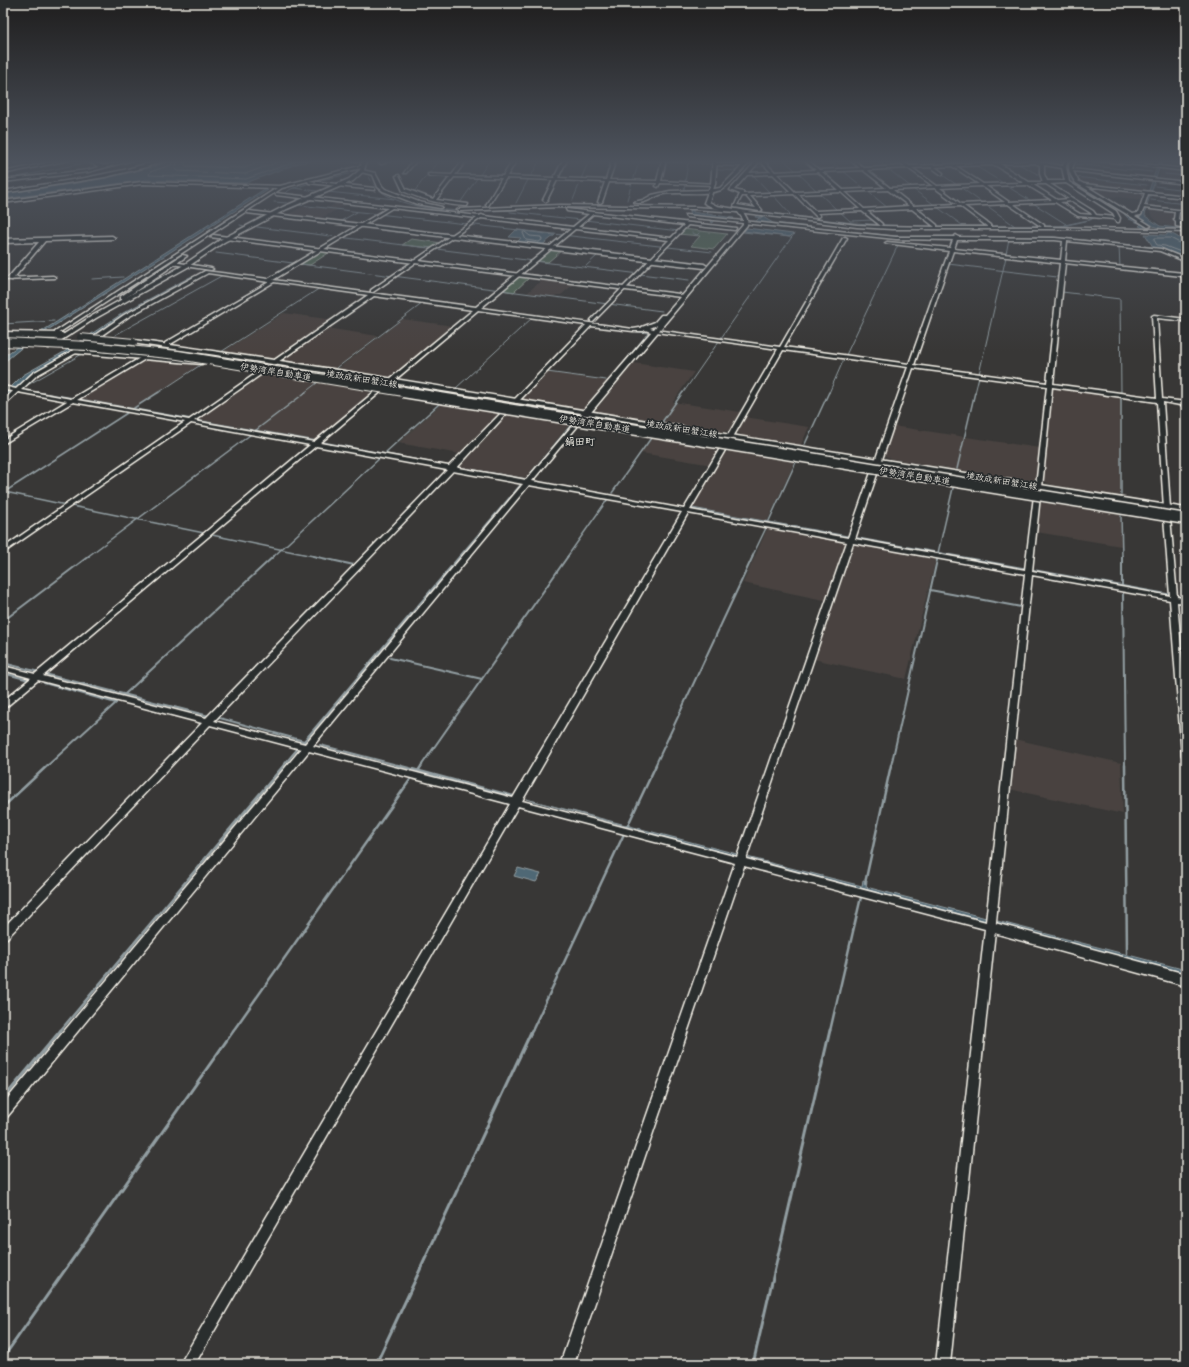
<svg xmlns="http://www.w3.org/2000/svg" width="1189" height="1367" font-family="'Playpen Sans','Klee One',sans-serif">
<rect width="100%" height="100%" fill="#383736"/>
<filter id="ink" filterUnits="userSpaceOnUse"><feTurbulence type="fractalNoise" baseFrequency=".025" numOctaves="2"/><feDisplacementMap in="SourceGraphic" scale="8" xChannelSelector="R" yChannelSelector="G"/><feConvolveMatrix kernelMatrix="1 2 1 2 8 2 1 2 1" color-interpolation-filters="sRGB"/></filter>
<g filter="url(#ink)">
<g fill="#484340">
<polygon points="732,160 748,161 739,170 718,170 718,164 729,164"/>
<polygon points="1162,168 1179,169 1178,175 1186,176 1186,182 1158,179"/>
<polygon points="1076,177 1147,186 1145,192 1083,184"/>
<polygon points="1083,185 1146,193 1144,200 1099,195"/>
<polygon points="339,202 349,203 318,220 285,216 304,206 327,208"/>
<polygon points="1149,208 1176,211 1177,222 1174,227 1160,224 1151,215"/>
<polygon points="543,279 574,283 574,284 561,295 556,295 554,297 527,293"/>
<polygon points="284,313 334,320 280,358 269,360 222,352"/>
<polygon points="402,319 454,326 395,376 385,378 335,371"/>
<polygon points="326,328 378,336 334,370 287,363 283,358"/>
<polygon points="146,358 199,366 133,409 78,399"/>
<polygon points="634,363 694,372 673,402 741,412 731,430 720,432 594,412"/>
<polygon points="547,372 607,381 582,410 520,400"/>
<polygon points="268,374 366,390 371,394 316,441 195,419 259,376"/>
<polygon points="1052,387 1120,396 1120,497 1052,485 1041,480"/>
<polygon points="442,403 497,412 499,414 460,454 398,443"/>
<polygon points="510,414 570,424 525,478 456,466 505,415"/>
<polygon points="744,417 809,427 801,445 743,436 736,431"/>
<polygon points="893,426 1040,448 1036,480 1025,481 892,459 883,455"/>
<polygon points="652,438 711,448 719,453 712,465 641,453"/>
<polygon points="735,451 795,461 767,522 691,508 723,453"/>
<polygon points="1049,502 1120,514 1121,546 1036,532 1039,503"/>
<polygon points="768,527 936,558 906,679 813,659 833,602 743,583"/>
<polygon points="1014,739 1121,763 1123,814 1009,789"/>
</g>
<g fill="#556b57" stroke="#a4aea0">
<polygon points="683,229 727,234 714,249 691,246 700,236 678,234"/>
<polygon points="411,239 442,243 434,248 402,245"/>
<polygon points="551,249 562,250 548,262 536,261"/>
<polygon points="321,251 330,252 310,265 298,264"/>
<polygon points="518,276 530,277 514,292 501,290"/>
</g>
<g fill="#506774" stroke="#929ea2">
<path d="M174,160H313L296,164L246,183L146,180L3,199V193C61,186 118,179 174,160Z"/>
<path d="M1068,160H1072C1066,168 1070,175 1076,182L1143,224L1146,229L1139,226L1141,224L1129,219L1123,213L1076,185L1066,174V164Z"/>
<polygon points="1159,160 1162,160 1146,208 1145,216 1160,226 1186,229 1162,229 1153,226 1137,216 1141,215"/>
<polygon points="263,190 268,190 43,333 20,349 3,363 3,357 11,351"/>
<polygon points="691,209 693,209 693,212 705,214 708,211 707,214 734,218 732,220 716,218 713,223 711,222 714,219 689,216"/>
<polygon points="760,212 854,223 903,226 1060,226 1088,220 1097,216 1090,220 1063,226 902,227 852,224"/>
<path d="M753,214L763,217L773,223L895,236L1053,237L1153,247L1145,234L1167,235V233C1175,234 1179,238 1186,243V258L1163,250L1056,239L895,237L746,221H756L759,218H762L755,217L756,215Z"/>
<polygon points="747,228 793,234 790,237 744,231"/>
<polygon points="516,230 555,235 541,246 516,243 521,238 509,237"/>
<polygon points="192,276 193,277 126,314 68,353 29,375 3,401 3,395 23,375 64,352 123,313"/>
<polygon points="692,508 1186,597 1186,599 691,509"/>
<polygon points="526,799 737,854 736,856"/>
<polygon points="747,857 862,886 863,880 867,881 866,887 986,918 986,921 746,858"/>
<polygon points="518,868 541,874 536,882 514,876"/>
<polygon points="997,921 1186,970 1186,973 997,924"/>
</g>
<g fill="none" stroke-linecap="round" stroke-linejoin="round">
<g stroke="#b2baba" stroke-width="1">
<polyline points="173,160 171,165 150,172 149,175 246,179 300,160"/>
<polyline points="178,160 175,169 177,171 245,174 283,160"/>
<polyline points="184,160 186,166 244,168 267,160"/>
<polygon points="525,232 530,236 541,237 542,240 539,242 526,240 523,233"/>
<polyline points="1186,246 1170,238 1155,238 1154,240 1157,245 1165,246 1186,254"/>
</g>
<g stroke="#929ea2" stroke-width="1">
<polyline points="572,160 612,161"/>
<polyline points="735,160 747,160"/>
<polyline points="784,160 796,171"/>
<polyline points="829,160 841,170"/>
<polyline points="876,160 886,167"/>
<polyline points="921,160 929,166"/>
<polyline points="967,160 973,164"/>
<polyline points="1042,160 1062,162"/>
<polyline points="1152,160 1156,160"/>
<polyline points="91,161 99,160"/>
<polyline points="616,161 662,162"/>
<polyline points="1164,161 1186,164"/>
<polyline points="664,162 711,164"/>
<polyline points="1017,163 1041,176"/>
<polyline points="146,164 158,160"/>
<polyline points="1073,164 1152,172"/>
<polyline points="974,165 1003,183"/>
<polyline points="3,166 36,160"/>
<polyline points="753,168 766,166"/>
<polyline points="887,168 911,187"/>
<polyline points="718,170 739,171"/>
<polyline points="842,170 865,189"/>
<polyline points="797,172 817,191"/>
<polyline points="429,174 440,160"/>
<polyline points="752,174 771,194"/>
<polyline points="941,174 957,185"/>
<polyline points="1165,174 1186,176"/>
<polyline points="479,176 490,160"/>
<polyline points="17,177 89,162"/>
<path d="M369,177C391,224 511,209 554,208C579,207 603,209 628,209"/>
<polyline points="1075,177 1147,185"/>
<polyline points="530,178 540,160"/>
<polyline points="581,179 589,160"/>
<polyline points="633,181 639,162"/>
<polyline points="313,182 349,174"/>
<polyline points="685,182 688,163"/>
<polyline points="41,185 46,184"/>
<polyline points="1005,185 1031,201"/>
<polyline points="34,186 37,186"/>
<polyline points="1155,186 1186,190"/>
<polyline points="960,187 984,204"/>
<polyline points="14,188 30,186"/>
<polyline points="294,188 317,191"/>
<polyline points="913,189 936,206"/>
<polyline points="3,190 10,189"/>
<polyline points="684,190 685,183"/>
<polyline points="866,190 888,208"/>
<polyline points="328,192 395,199"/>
<polyline points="414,192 427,175"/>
<polyline points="818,192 838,211"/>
<polyline points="772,194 790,214"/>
<polyline points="281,196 291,189 310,183"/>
<polyline points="573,200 581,180"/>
<polyline points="627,200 632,182"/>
<polyline points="1151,200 1186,204"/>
<polyline points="274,202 287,203"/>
<polyline points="460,203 478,177"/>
<polyline points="516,203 529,178"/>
<polyline points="1033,203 1066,224"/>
<polyline points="299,205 712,252"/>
<polyline points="986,205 1015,226"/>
<polyline points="937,207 962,225"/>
<polyline points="839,211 850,221"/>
<polyline points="510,212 581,220"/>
<polyline points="1178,219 1186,220"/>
<polyline points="585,220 679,231"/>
<polyline points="850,221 874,220"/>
<polyline points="339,222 357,212"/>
<polyline points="240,225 244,226"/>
<polyline points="257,227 689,280"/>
<polyline points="743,232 790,237"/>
<polyline points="692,233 697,235 699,233"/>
<polyline points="1119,246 1120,267"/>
<polyline points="216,253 662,311"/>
<polyline points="1006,254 1009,239"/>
<polyline points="948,264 1057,277"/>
<polyline points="585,267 599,254"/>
<polyline points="92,279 123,277"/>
<polyline points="1062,292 1120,299 1121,393"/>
<polyline points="3,324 54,321"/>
<polyline points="115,335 223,275"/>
<polyline points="721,338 794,234"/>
<polyline points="221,352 320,288"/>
<polyline points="846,355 898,245"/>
<polyline points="334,370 423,303"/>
<polyline points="547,372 606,380"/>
<polyline points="979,374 1006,257"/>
<polyline points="24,387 82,354"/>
<polyline points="21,389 42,393"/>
<polyline points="455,389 533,317"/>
<polyline points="158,393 202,364"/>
<polyline points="304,393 317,383"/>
<polyline points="598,393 648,333 630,331"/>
<polyline points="683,393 719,341"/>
<polyline points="829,393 844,359"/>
<polyline points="975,393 979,377"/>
</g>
<g stroke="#929ea2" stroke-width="1.5">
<polyline points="36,392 73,398"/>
<polyline points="1121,397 1121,495"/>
<polyline points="78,399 191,419"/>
<polyline points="586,407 599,392"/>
<polyline points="134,408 159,392"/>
<polyline points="195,420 316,441"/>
<polyline points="662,422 683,392"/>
<polyline points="256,430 306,392"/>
<polyline points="322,442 450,466"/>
<polyline points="805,444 829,392"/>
<polyline points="386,452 439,404"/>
<polyline points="457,467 526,479 571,425"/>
<polyline points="957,469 975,392"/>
<polyline points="5,492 66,505"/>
<polyline points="3,493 127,413"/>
<polyline points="612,493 651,438"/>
<polyline points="72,506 204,533"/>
<polyline points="1121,516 1122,557"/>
<polyline points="768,523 796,462"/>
<polyline points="212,535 318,557"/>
<polyline points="938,553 953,488"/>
<polyline points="87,557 250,435"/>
<polyline points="273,557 381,457"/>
<polyline points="459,557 522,483"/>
<polyline points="567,557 607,500"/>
<polyline points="752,557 766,528"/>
</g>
<g stroke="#929ea2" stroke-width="2">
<polyline points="313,556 354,565"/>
<polyline points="1122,556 1122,585"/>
<polyline points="930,590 1021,607"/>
<polyline points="1123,593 1125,766"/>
<polyline points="3,621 89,556"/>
<polyline points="390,658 482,679"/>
<polyline points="3,663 39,672"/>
<polyline points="3,673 29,680"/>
<polyline points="45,674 209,716"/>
<polyline points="44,683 116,703"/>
<polyline points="125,694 274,556"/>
<polyline points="216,717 304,741"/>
<polyline points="320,745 401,766"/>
<polyline points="47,766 116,703"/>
<polyline points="283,766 460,556"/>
<polyline points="421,766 568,556"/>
<polyline points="655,766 753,556"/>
<polyline points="891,766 937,560"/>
</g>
<g stroke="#929ea2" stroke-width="2.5">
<polyline points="397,765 513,796"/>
<polyline points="1125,765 1127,953"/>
<polyline points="418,771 422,765"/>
<polyline points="3,807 48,765"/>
<polyline points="627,827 656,765"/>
<polyline points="865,883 891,765"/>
<polyline points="60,1031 284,765"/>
<polyline points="233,1031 410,780"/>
<polyline points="532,1031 623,836"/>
<polyline points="830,1031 861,897"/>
</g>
<g stroke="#929ea2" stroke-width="3">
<polyline points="3,1099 61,1030"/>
<polyline points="3,1358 234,1030"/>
<polyline points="376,1364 532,1030"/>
<polyline points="753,1364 830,1030"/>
</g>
<defs>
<g id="minor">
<polygon points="3,160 6,160 3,161"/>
<polygon points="62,160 69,160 3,174 3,172"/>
<polygon points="84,160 89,160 101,165 110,166 100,167"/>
<polygon points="386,160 391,160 382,164 379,163"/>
<polygon points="413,160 417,160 406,173 404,173"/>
<path d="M463,160H467L455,175L503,176L513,160H517L507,176L554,178L563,160H567L558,178L606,180L612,160H616L609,180L657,181L662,160H666L661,181L715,184L713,185L660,183L658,187L656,186L657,183L609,182L602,202L600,203L598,202L605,182L557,180L547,200L548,201L546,202L543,200L553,180L506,178L488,206L486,205L502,178L454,177L436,200L468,204L467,206C445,205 423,200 403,191L396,176L399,175L406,189L433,199L450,177L429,176L428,174L452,175Z"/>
<path d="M748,160H752C747,165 726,188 721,190C704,196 682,191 663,194C654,196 643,206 634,202L643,200L652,195L670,191L709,190L720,188L742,166L715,165L714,163L744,164Z"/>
<path d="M757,160H763L775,172L816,170L804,160H808L819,170L860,168L850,160H854L864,168L905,166L897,160H901L910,166L1030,161L1028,160L1063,166L1064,160H1068L1066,167L1069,182L1116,211L1120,218L1119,222H1117L1115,219L1078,216L1055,202L1013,204L1044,225V227L1186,230V232L1080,229H892L857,227L738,212L694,209L560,207L459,211L457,210L459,209L560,205L694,207L740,210L857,225L881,226L862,211L817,213L820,216L817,217L794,194L750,196L762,210L760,211L734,207L740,194L730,190ZM760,161L771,172L749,173ZM1035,163L1040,165V174L1043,182H1029L1000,164ZM995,165L1024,183L983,184L956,166ZM1044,165L1062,168L1065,181H1047L1044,174ZM952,166L979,184L937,186L912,168L931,167L942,175L943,173L935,167ZM908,168L933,186L890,188L867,170ZM863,170L886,188L843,190L822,172ZM818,172L838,190L795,192L777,174ZM773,174L791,192L743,194V192L734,190L747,175ZM1066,183L1113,213L1115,217L1096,215L1093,211L1050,184ZM1032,184H1046L1069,199L1057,200ZM1027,185L1052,200L1009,202L986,186ZM982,186L1005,202L961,204L940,188ZM935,188L957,204L913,206L893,190ZM888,190L909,206L864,209L845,192ZM841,192L860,209L815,211L798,194ZM742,196H746L756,208L737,205ZM1072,201L1091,213L1092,215L1080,214L1060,202ZM1008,204L1042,227H990V225L964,206ZM960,206L988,227H937V225L916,208ZM912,209L935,227L881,226L882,224L867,211Z"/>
<path d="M1071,160H1075L1072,169L1186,182V184L1073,171L1078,181L1084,184L1186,196V198L1148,194L1144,206L1186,211V213L1179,212L1178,219L1180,221V225L1186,226V228L1176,226V221L1174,219L1175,212L1144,208L1141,215L1135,216L1151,226L1148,227L1076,183C1070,175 1067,169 1071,160ZM1086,186L1145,193L1138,213L1132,214Z"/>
<polygon points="364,165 365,167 309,181 374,188 375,190 309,183 308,181 282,188 57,334 55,334 55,332 277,188 142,184 3,203 3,201 142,182 280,186"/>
<polygon points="362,170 375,173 382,186 385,189 419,202 442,207 440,208 417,204 383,191 378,187 373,175 361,172"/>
<path d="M275,193L479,216L482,215L484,216L573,227L589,214L567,211L566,209L736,228L735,230L688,225L593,322H591V320L669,240L575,229L481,308L633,329L646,327V328L644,331H633L591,326L518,402L516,403L513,401L514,400L586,325L478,310L320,443L526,480L577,420H581V422L532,481L684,509L722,445L725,443L728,445L690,510L848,538L908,367L783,350L733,437L730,439L727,437L778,349L656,332L654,331L656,330L780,347L843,238L845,237L847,238L784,347L909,364L949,251L885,243L887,242L950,248L953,240L896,239L686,217L685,215L896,237H954L956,235L958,237L1055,238L1161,249L1186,259V286L1184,285L1182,276L1065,263L1053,384L1157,398L1152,316L1154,315L1186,319V321L1157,318L1162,399L1186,402V406L1163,402L1170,508L1169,509H1165L1164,508L1157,402L1052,387L1042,487L1039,489L1036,487L1047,386L913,368L855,539L1025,570L1034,496L1037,494L1040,496L1032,571L1170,596L1164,517L1167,515L1170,517L1177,597L1186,599V603L1177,602L1186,704V758L1183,757L1182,755L1170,600L1032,575L950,1364H936L985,929L744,866L574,1364H560L735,863L518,806L195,1364H180L510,804L309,751L7,1117L3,1118V1104L301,749L210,725L7,938L3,939V928L202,723L38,680L6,707L3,708V701L31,678L3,670V666L35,674L310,445L191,423L3,553V548L185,422L73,402L3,444V440L67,401L18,392L3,406V401L13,391L3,390V386L16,389L33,373L72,351L124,315L205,271L268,279L388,208L276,195ZM392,208L477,218L371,290V292H373L481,218L571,229L476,307L273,280ZM593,214L684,225L671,238L578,227ZM957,240H1055L1063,241L1061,260L954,249ZM1067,241L1160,251L1182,260L1184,273L1065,261ZM953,251L1060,263L1047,383L914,365ZM208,273L269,282L165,343V345H169L274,282L368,295L273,361L272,362L275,364L374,296L473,310L314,442L194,421L263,373V371L261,370L189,420L77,400L147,358V356L145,355L71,399L21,390L37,375L76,353L128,317ZM316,446L447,470L206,718L43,676ZM453,471L523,484L305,744L214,721ZM529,485L682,512L513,798L313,746ZM688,513L847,542L737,857L522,801ZM853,543L1025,574L986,922L746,859Z"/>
<polygon points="173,262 211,268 213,269 211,270 171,264 171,262"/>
<polygon points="53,276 55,277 55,278 3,280 3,278"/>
</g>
<g id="tertiary">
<polygon points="126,160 133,160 88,172 3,182 3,180 88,170"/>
<polygon points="160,160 166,160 146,167 105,177 3,193 3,191 85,178 124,170"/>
<polygon points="351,160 365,160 366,161 364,162"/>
<path d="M713,160H717L715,184L709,202L717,206L742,210L747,219V225L582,423H576V419L651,332L642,329V327L655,322L661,315H665L681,297L210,237L213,235L679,294L682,296L743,225V219L738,212L714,208L704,203L711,184ZM657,325L654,329L650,328Z"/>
<polygon points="1094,160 1107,160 1186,169 1186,171"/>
<polygon points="249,211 704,264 707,266 704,268 247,213"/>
<polygon points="112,236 115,238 114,239 45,241 12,280 7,279 39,242 3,243 3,239"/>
<polygon points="182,255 187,256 124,299 120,299 120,297"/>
<polygon points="507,408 509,409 509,411 455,470 449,470 449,466 505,409"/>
<polygon points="991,922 1186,974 1186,986 987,931 985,927 987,923"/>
</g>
<g id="secondary">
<polygon points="362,160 366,160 364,171 353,181 287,209 224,242 186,268 96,318 49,348 44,347 92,316 182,266 220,240 283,207 349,179 360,170"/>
<path d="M134,340C334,367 533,402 731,435C883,460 1034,484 1186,508V514L730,439L587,414L216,355L132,343V341Z"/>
<polygon points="74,350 202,360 206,362 202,364 72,353 71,352"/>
</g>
<polygon id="motorway" points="3,332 62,333 66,336 62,339 3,338"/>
</defs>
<use href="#minor" stroke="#f4f1e8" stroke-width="3"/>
<use href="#tertiary" stroke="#f4f1e8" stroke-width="3"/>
<use href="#secondary" stroke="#f4f1e8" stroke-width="3"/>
<use href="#motorway" stroke="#f4f1e8" stroke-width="3"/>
<use href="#minor" fill="#2a2d2e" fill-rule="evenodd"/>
<use href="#tertiary" fill="#2a2d2e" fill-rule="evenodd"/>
<use href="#secondary" fill="#2a2d2e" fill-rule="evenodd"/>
<use href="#motorway" fill="#2a2d2e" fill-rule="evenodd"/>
<defs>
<polyline id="secondary-bridge" points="80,337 134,342"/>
<polyline id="motorway-bridge-far1" points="3,342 89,346 178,355 410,393"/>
<polyline id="motorway-bridge" points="403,392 1186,519"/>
</defs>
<use href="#secondary-bridge" stroke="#f4f1e8" stroke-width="8" stroke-linecap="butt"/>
<use href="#motorway-bridge-far1" stroke="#f4f1e8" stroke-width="10" stroke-linecap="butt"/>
<use href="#motorway-bridge" stroke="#f4f1e8" stroke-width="13" stroke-linecap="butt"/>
<use href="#secondary-bridge" stroke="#2a2d2e" stroke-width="6"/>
<use href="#motorway-bridge-far1" stroke="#2a2d2e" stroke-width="8"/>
<use href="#motorway-bridge" stroke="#2a2d2e" stroke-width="10"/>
</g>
</g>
<linearGradient id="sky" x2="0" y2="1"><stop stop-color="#1f1e1e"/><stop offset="0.46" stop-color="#4d535d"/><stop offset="1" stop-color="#4d535d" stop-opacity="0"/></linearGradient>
<rect width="1189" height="351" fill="url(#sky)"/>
<g text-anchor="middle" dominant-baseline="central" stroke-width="3.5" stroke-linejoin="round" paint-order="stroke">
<g font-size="9" fill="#f4f1e8" stroke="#2a2d2e">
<text transform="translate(276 371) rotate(9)">伊勢湾岸自動車道</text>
<text transform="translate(362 378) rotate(9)">境政成新田蟹江線</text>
<text transform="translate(595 423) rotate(9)">伊勢湾岸自動車道</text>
<text transform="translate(682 428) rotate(9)">境政成新田蟹江線</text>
<text transform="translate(915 475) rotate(9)">伊勢湾岸自動車道</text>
<text transform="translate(1002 480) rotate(9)">境政成新田蟹江線</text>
</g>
<g font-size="10" font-weight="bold" fill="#f4f1e8" stroke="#2a2d2e">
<text x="580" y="440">鍋田町</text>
</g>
</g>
<rect width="1189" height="1367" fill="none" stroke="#2a2d2e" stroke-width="16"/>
<rect x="8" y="8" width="1173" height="1351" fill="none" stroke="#f4f1e8" stroke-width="1.5" filter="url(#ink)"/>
</svg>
